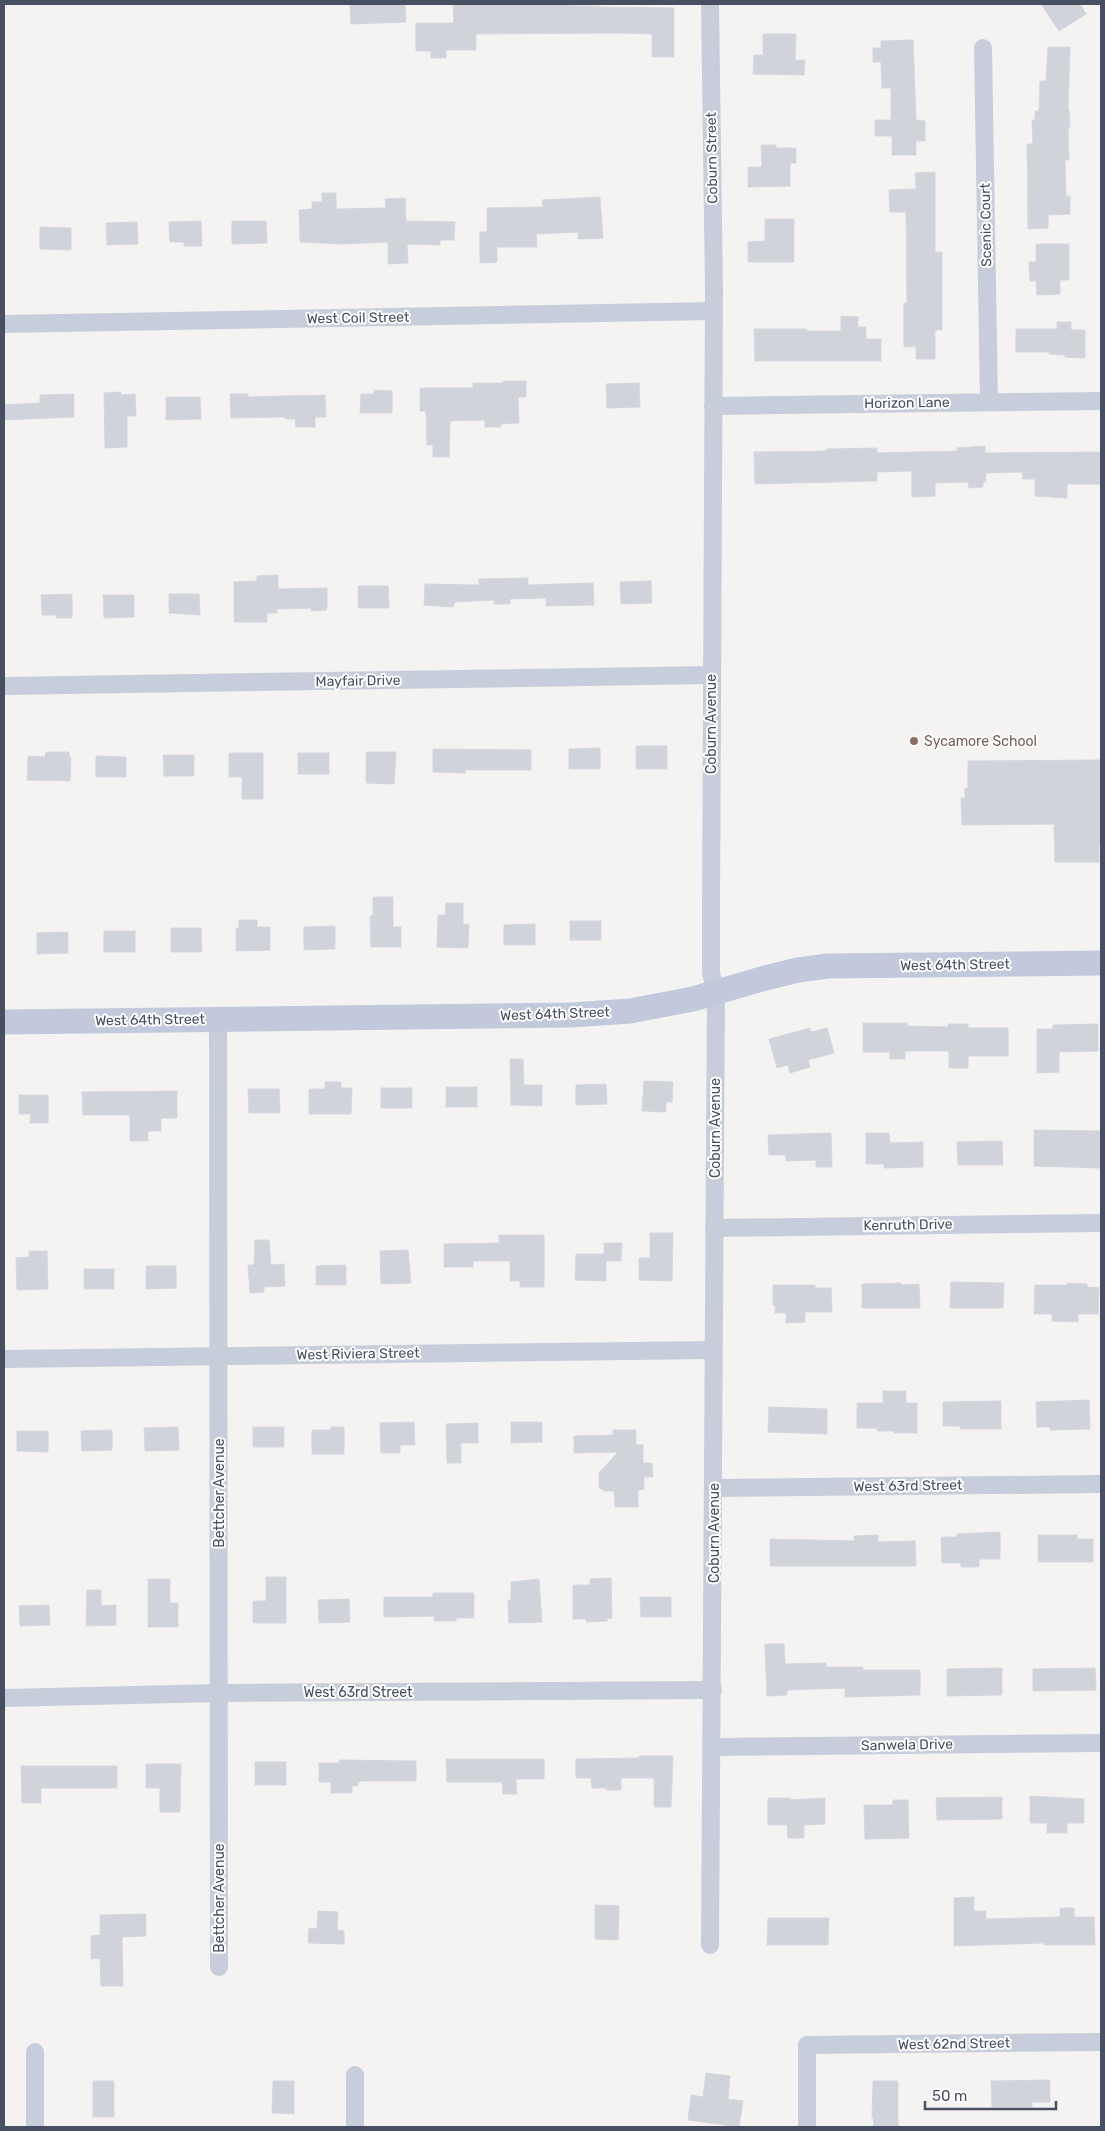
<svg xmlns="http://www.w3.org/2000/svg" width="1105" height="2131" font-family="Rubik,sans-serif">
<rect width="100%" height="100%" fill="#f5f3f2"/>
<g fill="#d1d3da" stroke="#d6d6de">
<polygon points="350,4 405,4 406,22 351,24"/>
<polygon points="453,4 574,4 574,6 599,6 599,7 674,8 674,57 652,57 652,34 621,33 476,34 476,50 446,50 446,58 431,58 431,51 416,51 416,23 454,23"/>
<polygon points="1041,4 1080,4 1086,14 1059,31"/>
<polygon points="763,34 796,34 795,60 805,60 804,75 753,74 754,55 763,55"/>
<polygon points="913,40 916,120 925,121 925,141 916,141 916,155 892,155 892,136 875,136 875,120 891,120 891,88 882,88 881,62 873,62 873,48 881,48 881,41"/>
<polygon points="1048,47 1070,47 1068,110 1069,110 1070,128 1068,128 1069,160 1065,160 1066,196 1070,196 1070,214 1048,215 1048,228 1028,229 1027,144 1033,144 1032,120 1035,120 1035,111 1039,111 1040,81 1046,81"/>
<polygon points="761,145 776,145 776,148 796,148 796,163 790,163 790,186 748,187 748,167 762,167"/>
<polygon points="935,172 935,252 942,252 942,330 935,330 935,359 916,359 916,346 904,347 904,303 907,303 906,212 890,212 889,190 916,189 915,173"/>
<polygon points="322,193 336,193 336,209 386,208 385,199 405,198 406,221 455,222 454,240 440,240 440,245 407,244 408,263 388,264 388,242 342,244 300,242 299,210 312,209 312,202 322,202"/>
<polygon points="600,197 603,238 578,239 578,232 536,234 537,247 497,247 497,262 480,263 480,232 487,232 487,208 543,207 542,200"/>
<polygon points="765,219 794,219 794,262 748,262 748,242 765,241"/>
<polygon points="201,221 202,246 184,246 184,242 170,242 169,222"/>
<polygon points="232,221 266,221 267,243 232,244"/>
<polygon points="137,222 138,244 107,245 106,223"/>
<polygon points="40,227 71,228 71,250 40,249"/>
<polygon points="1036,244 1069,244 1069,280 1060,280 1060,294 1037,295 1036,281 1030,281 1029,262 1036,262"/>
<polygon points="841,316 858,317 858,327 866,327 866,339 881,339 881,361 755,361 754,329 807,329 807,331 841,331"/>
<polygon points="1057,322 1071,322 1071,330 1085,330 1085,358 1065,357 1065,355 1049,354 1049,352 1016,352 1016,329 1057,329"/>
<polygon points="503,381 526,381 526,397 518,397 519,423 501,424 501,427 485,427 485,420 450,421 449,457 433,457 433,445 427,445 426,411 420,411 420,388 473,388 473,383 503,383"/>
<polygon points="639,383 640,407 607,408 606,384"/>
<polygon points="374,390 392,391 392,413 360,413 361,394 374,394"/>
<polygon points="121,392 121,395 135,394 136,416 127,416 127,447 105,448 104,393"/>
<polygon points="74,394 74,417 4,420 4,405 40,403 40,395"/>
<polygon points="230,394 248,394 248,397 325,395 326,417 315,417 315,427 296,427 295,419 285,419 285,417 231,418"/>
<polygon points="166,397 200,397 201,419 166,420"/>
<polygon points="985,446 985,453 1101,452 1101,484 1067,484 1067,498 1035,496 1035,479 1023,479 1022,472 986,473 986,482 983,482 983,487 969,488 968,482 935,483 935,496 912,497 912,471 877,472 877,481 755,484 754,452 826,451 826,449 877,448 877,453 957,451 957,448"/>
<polygon points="278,575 278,589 327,588 327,608 326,610 311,611 311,608 277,609 277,613 267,613 267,622 234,622 234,582 257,581 257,576"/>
<polygon points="528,578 528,585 593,583 594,605 546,606 546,598 510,599 510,604 494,604 494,600 455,602 453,607 424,605 425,584 479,585 479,579"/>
<polygon points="651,581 652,603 621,604 620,582"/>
<polygon points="358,586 388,586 389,608 358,608"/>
<polygon points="72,594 72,618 56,618 56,615 42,615 41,595"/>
<polygon points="169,594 199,594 200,615 169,613"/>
<polygon points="103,595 134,595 134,617 104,618"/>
<rect x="636" y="746" width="31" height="23"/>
<polygon points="600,748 600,769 569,769 569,749"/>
<polygon points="433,749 531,750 531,770 465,770 465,773 433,772"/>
<polygon points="46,752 69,752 69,757 71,757 70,781 27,780 28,756 45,757"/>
<polygon points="366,752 396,752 394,784 366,783"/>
<polygon points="229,753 263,753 263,799 242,799 242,777 229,777"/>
<rect x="298" y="753" width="31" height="21"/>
<polygon points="163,755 194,755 194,776 164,776"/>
<polygon points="96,756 126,757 126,777 96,777"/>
<polygon points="1101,760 1101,845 1099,845 1099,862 1055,862 1054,824 962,825 961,798 965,798 965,788 968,788 968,761"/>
<polygon points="373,897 393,897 393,927 401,927 401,947 371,947 370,916 373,915"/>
<polygon points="446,903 463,903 463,924 469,925 468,948 437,947 438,915 445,915"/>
<polygon points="239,920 257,920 257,927 270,927 270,950 236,951 236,928 239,928"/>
<rect x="570" y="921" width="31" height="19"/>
<polygon points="535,924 535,945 504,945 504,925"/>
<polygon points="335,926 335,949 304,950 304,927"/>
<polygon points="171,928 201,928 202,952 171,952"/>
<rect x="104" y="931" width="31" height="21"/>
<polygon points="68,932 68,953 37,954 37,933"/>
<polygon points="863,1023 907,1023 907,1026 948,1027 948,1024 968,1024 968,1028 1008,1028 1008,1056 968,1056 968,1068 949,1068 949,1051 905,1051 905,1059 890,1059 890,1052 863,1052"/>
<polygon points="1098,1024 1098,1051 1059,1052 1059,1072 1037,1073 1037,1029 1053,1029 1053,1025"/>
<polygon points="810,1028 811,1032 827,1028 834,1053 808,1060 810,1067 790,1073 788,1065 777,1068 769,1039"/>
<polygon points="510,1059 523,1059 524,1085 542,1085 542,1106 511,1105"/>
<polygon points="644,1081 673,1082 672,1102 666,1102 666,1112 642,1111"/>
<polygon points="325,1082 341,1082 341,1088 352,1088 351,1114 309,1114 309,1089 325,1089"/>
<polygon points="606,1084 607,1104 576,1105 576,1085"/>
<rect x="446" y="1087" width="31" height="20"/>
<rect x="381" y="1088" width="31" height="20"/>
<polygon points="248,1089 279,1089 280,1113 249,1113"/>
<polygon points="177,1091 177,1118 161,1118 161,1131 148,1131 148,1141 130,1141 130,1115 83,1115 82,1092"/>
<polygon points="19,1095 48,1095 48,1123 30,1123 31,1114 19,1114"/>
<polygon points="1034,1130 1101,1131 1100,1168 1034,1166"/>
<polygon points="831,1133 832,1167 816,1167 816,1160 786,1161 786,1155 769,1155 768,1135"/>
<polygon points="866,1133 889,1133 890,1143 923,1142 923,1167 884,1168 884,1164 866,1164"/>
<polygon points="1002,1141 1003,1165 958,1165 957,1142"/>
<polygon points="650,1233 673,1233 672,1281 639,1280 639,1258 650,1258"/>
<polygon points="499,1235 544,1235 544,1287 520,1287 520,1281 510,1281 510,1261 473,1261 473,1267 444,1267 444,1244 499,1243"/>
<polygon points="255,1240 269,1240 271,1265 284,1264 285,1286 264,1287 264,1292 250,1293 248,1265 254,1265"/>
<polygon points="604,1243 622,1243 621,1261 606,1261 606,1281 575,1280 576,1254 604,1254"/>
<polygon points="408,1250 411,1283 381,1284 380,1251"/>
<polygon points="29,1251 47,1251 48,1289 17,1290 16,1258 29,1257"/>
<polygon points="346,1265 346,1285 316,1285 316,1266"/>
<polygon points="146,1266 176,1266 176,1288 146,1289"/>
<rect x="84" y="1269" width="30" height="20"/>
<polygon points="951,1282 1004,1283 1003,1308 950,1308"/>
<polygon points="901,1283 901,1285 919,1284 920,1308 862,1308 862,1284"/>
<polygon points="1067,1283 1087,1284 1087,1287 1099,1288 1098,1314 1078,1314 1078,1322 1052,1321 1052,1314 1034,1314 1035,1285 1067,1285"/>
<polygon points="773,1285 815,1285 815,1288 831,1288 832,1312 805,1312 805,1322 786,1323 786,1313 775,1313 775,1305 773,1305"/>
<polygon points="883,1391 906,1391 906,1403 917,1403 917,1433 894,1433 894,1431 877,1431 877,1428 857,1428 857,1403 883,1403"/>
<polygon points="1089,1400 1090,1429 1050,1430 1050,1427 1037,1427 1036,1402"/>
<polygon points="1001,1401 1001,1429 960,1429 960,1426 943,1426 943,1402"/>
<polygon points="769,1407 827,1409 827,1434 768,1432"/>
<polygon points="414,1422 415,1445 400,1445 400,1453 381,1453 380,1423"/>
<polygon points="511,1422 542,1422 542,1442 511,1443"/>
<polygon points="478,1423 478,1443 461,1443 461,1463 447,1463 446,1424"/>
<polygon points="178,1427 179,1450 145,1451 144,1428"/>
<rect x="253" y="1427" width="31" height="20"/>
<polygon points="331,1427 344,1427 344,1454 312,1454 312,1430 331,1430"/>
<polygon points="112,1430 112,1450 82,1451 81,1431"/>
<polygon points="613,1430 636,1430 636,1445 643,1445 643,1463 652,1463 653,1477 644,1477 644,1489 638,1490 638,1507 615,1507 614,1491 604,1491 599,1487 599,1473 618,1452 574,1453 574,1436 613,1435"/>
<polygon points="17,1431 48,1431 48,1452 17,1451"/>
<polygon points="1000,1532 1000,1559 979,1559 979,1567 961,1567 961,1563 942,1563 941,1537 957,1537 957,1534"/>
<polygon points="878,1535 878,1542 915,1541 916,1566 770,1566 770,1539 855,1541 854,1536"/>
<polygon points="1038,1535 1077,1535 1077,1539 1093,1539 1093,1562 1038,1562"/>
<polygon points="266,1577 286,1577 286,1623 253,1623 253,1601 266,1601"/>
<polygon points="611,1578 612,1618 607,1619 607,1621 586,1622 586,1619 573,1619 573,1585 590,1585 590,1579"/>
<polygon points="148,1579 170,1579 170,1603 178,1603 178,1627 148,1627"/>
<polygon points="539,1579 542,1622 509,1623 508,1600 511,1600 511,1582"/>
<polygon points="87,1590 101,1590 101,1606 116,1605 116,1625 86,1626"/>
<polygon points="433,1593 474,1593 474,1618 456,1618 456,1621 434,1621 434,1616 384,1617 384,1597 433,1597"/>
<polygon points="640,1597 671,1597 671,1617 641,1617"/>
<polygon points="349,1599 350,1622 319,1623 318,1600"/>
<polygon points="49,1605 50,1625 20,1626 19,1606"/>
<polygon points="765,1644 784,1644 785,1664 826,1663 826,1667 863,1667 863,1670 920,1670 920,1695 845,1697 845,1688 787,1690 787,1695 767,1696"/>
<polygon points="1002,1668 1002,1695 947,1696 947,1669"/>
<polygon points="1095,1668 1096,1690 1033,1691 1033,1669"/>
<polygon points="639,1756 673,1756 671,1807 654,1807 654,1778 621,1778 621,1790 607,1790 607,1788 592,1788 591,1778 576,1778 576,1759 639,1758"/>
<polygon points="446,1759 544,1759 544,1779 516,1779 517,1794 503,1794 502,1782 447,1782"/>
<polygon points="339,1760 416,1761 416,1781 362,1781 358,1782 358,1786 352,1786 352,1793 331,1793 331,1782 319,1782 319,1763 339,1763"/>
<rect x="255" y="1762" width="31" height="23"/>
<polygon points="146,1764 181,1764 180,1812 160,1812 160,1788 146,1788"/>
<polygon points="21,1766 117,1766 117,1788 41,1788 41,1803 22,1803"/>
<polygon points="1030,1796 1084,1799 1084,1823 1067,1823 1067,1833 1047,1833 1047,1823 1030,1823"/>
<polygon points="1002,1797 1002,1819 937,1820 936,1798"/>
<polygon points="768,1798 790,1798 790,1800 825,1798 825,1824 804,1825 804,1838 788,1838 787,1825 768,1825"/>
<polygon points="893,1800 908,1800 909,1838 865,1839 864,1805 893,1805"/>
<polygon points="974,1897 974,1911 986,1911 986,1919 1060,1917 1060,1908 1074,1908 1074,1917 1094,1917 1095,1945 1044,1945 1044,1943 954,1946 954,1898"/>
<polygon points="595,1905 619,1906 618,1940 595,1939"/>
<polygon points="318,1911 338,1912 337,1930 344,1931 344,1944 308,1943 309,1928 317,1929"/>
<polygon points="146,1914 146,1936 122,1937 123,1986 101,1986 100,1958 91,1959 91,1936 100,1935 100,1915"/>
<polygon points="768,1918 829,1918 828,1945 767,1945"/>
<polygon points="706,2073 730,2076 728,2099 743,2101 739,2127 688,2120 691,2095 703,2097"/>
<polygon points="1050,2080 1050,2102 1032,2102 1032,2107 992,2107 991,2081"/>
<rect x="93" y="2081" width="21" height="36"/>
<polygon points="273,2081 294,2081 294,2114 272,2113"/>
<polygon points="873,2081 898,2081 898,2127 874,2127 873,2117 872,2117"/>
</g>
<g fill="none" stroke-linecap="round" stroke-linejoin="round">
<g stroke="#c8cddb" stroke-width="18">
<polyline points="983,48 989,402"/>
<polyline points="4,324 713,311"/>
<polyline points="713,406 1101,401"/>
<polyline points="4,686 711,675"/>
<polyline points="218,1019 219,1967"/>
<polyline points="714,1228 1101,1223"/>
<polyline points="4,1359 712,1350"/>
<polyline points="714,1488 1101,1484"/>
<polyline points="4,1698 219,1693 713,1690"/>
<polyline points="712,1747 1101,1743"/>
<polyline points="710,1945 716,993 711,973 711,907 714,291 710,4"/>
<polyline points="35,2052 35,2127"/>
<polyline points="355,2075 355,2127"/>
<polyline points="807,2127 807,2045 1101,2042"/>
</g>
<polyline stroke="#c3c9dc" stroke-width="25" points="4,1022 571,1015 630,1011 693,999 765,978 798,970 828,966 1101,963"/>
</g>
<circle fill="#8d6e63" stroke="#fff" stroke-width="2" cx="914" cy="741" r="5"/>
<g text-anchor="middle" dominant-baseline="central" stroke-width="4" stroke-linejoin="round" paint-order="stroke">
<g font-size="14" fill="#484f62" stroke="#fff">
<text transform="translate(712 158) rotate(-91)">Coburn Street</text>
<text transform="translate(986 225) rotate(-91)">Scenic Court</text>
<text transform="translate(358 318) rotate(-1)">West Coil Street</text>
<text transform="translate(907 403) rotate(-1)">Horizon Lane</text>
<text transform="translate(358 681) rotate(-1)">Mayfair Drive</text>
<text transform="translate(711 724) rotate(-90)">Coburn Avenue</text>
<text transform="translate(955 965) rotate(-1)">West 64th Street</text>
<text transform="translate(555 1014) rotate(-2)">West 64th Street</text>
<text transform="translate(150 1020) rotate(-1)">West 64th Street</text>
<text transform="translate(715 1128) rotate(-90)">Coburn Avenue</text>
<text transform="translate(908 1225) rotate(-1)">Kenruth Drive</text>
<text transform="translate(358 1354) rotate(-1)">West Riviera Street</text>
<text transform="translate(908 1486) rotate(-1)">West 63rd Street</text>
<text transform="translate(219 1493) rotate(-90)">Bettcher Avenue</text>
<text transform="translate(714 1533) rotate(-90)">Coburn Avenue</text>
<text x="358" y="1692">West 63rd Street</text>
<text transform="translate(907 1745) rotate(-1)">Sanwela Drive</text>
<text transform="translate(219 1898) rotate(-90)">Bettcher Avenue</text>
<text transform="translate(954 2044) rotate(-1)">West 62nd Street</text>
</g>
<g font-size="14" fill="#785e54" stroke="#fff" text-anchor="start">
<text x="924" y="741">Sycamore School</text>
</g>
</g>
<rect width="1105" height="2131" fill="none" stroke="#484f62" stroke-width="10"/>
<path d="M925 2101v8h131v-8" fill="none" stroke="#484f62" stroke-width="2.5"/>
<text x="932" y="2101" font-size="15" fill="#484f62" stroke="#ffffff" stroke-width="4" paint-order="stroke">50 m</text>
</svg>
